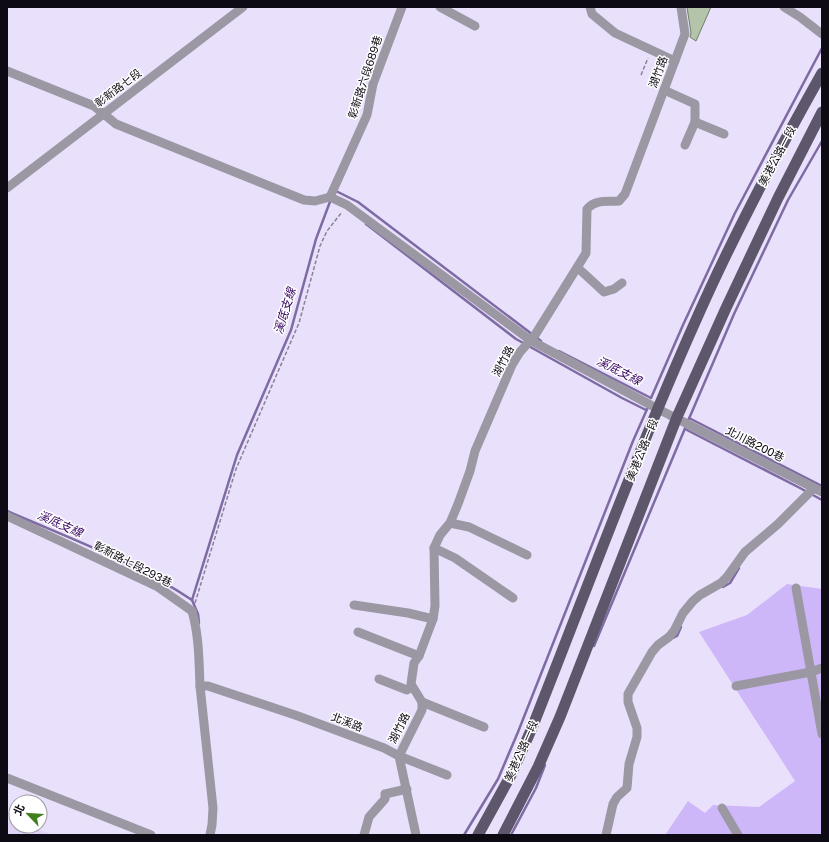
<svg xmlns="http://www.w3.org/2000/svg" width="829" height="842" font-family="'Public Sans','Noto Sans TC',sans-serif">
<rect width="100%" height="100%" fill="#e9e0fc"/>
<polygon fill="#dfd3f6" points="10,818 16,820 16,826 30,826 53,835 7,835 7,826"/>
<polygon fill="#ceb7f9" points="787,584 822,589 822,835 665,835 688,801 705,813 713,805 759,807 795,781 699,632 747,615"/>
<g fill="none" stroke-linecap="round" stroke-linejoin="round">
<g stroke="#7f6ba3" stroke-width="2.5">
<polyline points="336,191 358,202 541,341"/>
<polyline points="366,224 516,339 622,398 646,410"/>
<polyline points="559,351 651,398"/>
<polyline points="651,398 683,325 735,213 822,48"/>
<polyline points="689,418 822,486"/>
<polyline points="688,421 734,314 788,200 822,141"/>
<polyline points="685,429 800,488 822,500"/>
<path d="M7,511C69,538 135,562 192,600L237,455L291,330L316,239L331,199"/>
<polyline points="723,587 730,583 739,568"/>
<polyline points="192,600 198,614 199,623"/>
<polyline points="673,638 677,636 681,627"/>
<polyline points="594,646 686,426"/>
<polyline points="464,835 498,779 518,732 633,441 648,407"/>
<polyline points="511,835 536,788 545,765"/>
</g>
</g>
<polygon fill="#b3c4ab" stroke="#6f7f68" points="687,7 711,7 696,41 690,37 691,33"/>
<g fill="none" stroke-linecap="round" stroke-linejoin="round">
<g stroke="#898296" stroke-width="1.5" stroke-dasharray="4 2" stroke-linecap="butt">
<polyline points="641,75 648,58"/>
<polyline points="195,603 236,469 299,323 320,246 327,231 342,212"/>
</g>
<g stroke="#9b97a3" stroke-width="9">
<polyline points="440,7 475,26"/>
<polyline points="590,7 592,14 615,33 675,61"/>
<polyline points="784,7 800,17 822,34"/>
<polyline points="7,71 94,106 116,124 304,200 315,201 330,197 347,205 530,340 658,409 822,492"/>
<polyline points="664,90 695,104 695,122 685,145"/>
<polyline points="695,122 724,134"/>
<polyline points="7,188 243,7"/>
<polyline points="330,197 367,115 373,84 402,7"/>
<polyline points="578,268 604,292 614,289 622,283"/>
<path d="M7,516L158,587L192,611C199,635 199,661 200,686H208L298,716L384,748L399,756L416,835"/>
<polyline points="450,523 469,527 527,555"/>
<polyline points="434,548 455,558 513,598"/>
<polyline points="796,588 822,734"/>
<polyline points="354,605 408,613 433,619"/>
<polyline points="358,632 419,656"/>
<polyline points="379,679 407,690 412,687"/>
<polyline points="200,686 213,808 212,825 210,835"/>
<polyline points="736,686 811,672 822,668"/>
<polyline points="422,702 484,727"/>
<path d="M447,775L399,756L422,710V702L411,684L414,663L419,656L433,619L435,606L434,548L440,535L450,523L458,504L470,471L475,451L512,365L520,352L535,335L586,253L587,209C595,199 607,202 619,201L625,194L685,34L681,7"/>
<polyline points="7,778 151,835"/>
<polyline points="722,808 738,835"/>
<polyline points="364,835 369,817 385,799 385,794 407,789"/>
<polyline points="606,835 613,804 617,797 627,788 629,764 637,737 637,728 628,702 628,694 652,652 658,645 669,637 674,631 683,613 693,601 700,595 721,583 727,577 745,552 778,524 814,488"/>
</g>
<g stroke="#5e576b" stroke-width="11">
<path d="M478,835L511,775L532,728C586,592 636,454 696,320C733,236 777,153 822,73"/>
<polyline points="503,835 538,767 560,717 677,417 726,308 778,198 822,112"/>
</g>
</g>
<g text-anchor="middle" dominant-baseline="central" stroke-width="3" stroke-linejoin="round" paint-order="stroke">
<g font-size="11" fill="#0e0a13" stroke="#fff">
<text transform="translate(658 72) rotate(-70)">湖竹路</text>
<text transform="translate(365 77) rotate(-72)">彰新路六段689巷</text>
<text transform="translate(118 88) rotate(-37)">彰新路七段</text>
<text transform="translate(777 156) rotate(-62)">美港公路一段</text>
<text transform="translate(503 361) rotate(-62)">湖竹路</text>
<text transform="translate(755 444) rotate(27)">北川路200巷</text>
<text transform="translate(642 450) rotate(-68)">美港公路一段</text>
<text transform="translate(133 564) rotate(27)">彰新路七段293巷</text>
<text transform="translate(347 722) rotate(21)">北溪路</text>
<text transform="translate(399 728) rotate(-63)">湖竹路</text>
<text transform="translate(521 751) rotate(-66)">美港公路一段</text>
</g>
<g font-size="12" font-style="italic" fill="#370663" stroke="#fff">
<text transform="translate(285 311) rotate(-73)">溪底支線</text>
<text transform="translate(619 371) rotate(27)">溪底支線</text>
<text transform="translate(60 524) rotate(24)">溪底支線</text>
</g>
</g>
<rect width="829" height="842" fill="none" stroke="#0e0a13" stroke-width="16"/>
<g transform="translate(28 814) rotate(295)"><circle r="19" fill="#ffffff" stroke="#9f9da1"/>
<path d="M0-3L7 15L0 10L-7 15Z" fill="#417f1d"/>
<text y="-6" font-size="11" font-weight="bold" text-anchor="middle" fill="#0e0a13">北</text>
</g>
</svg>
